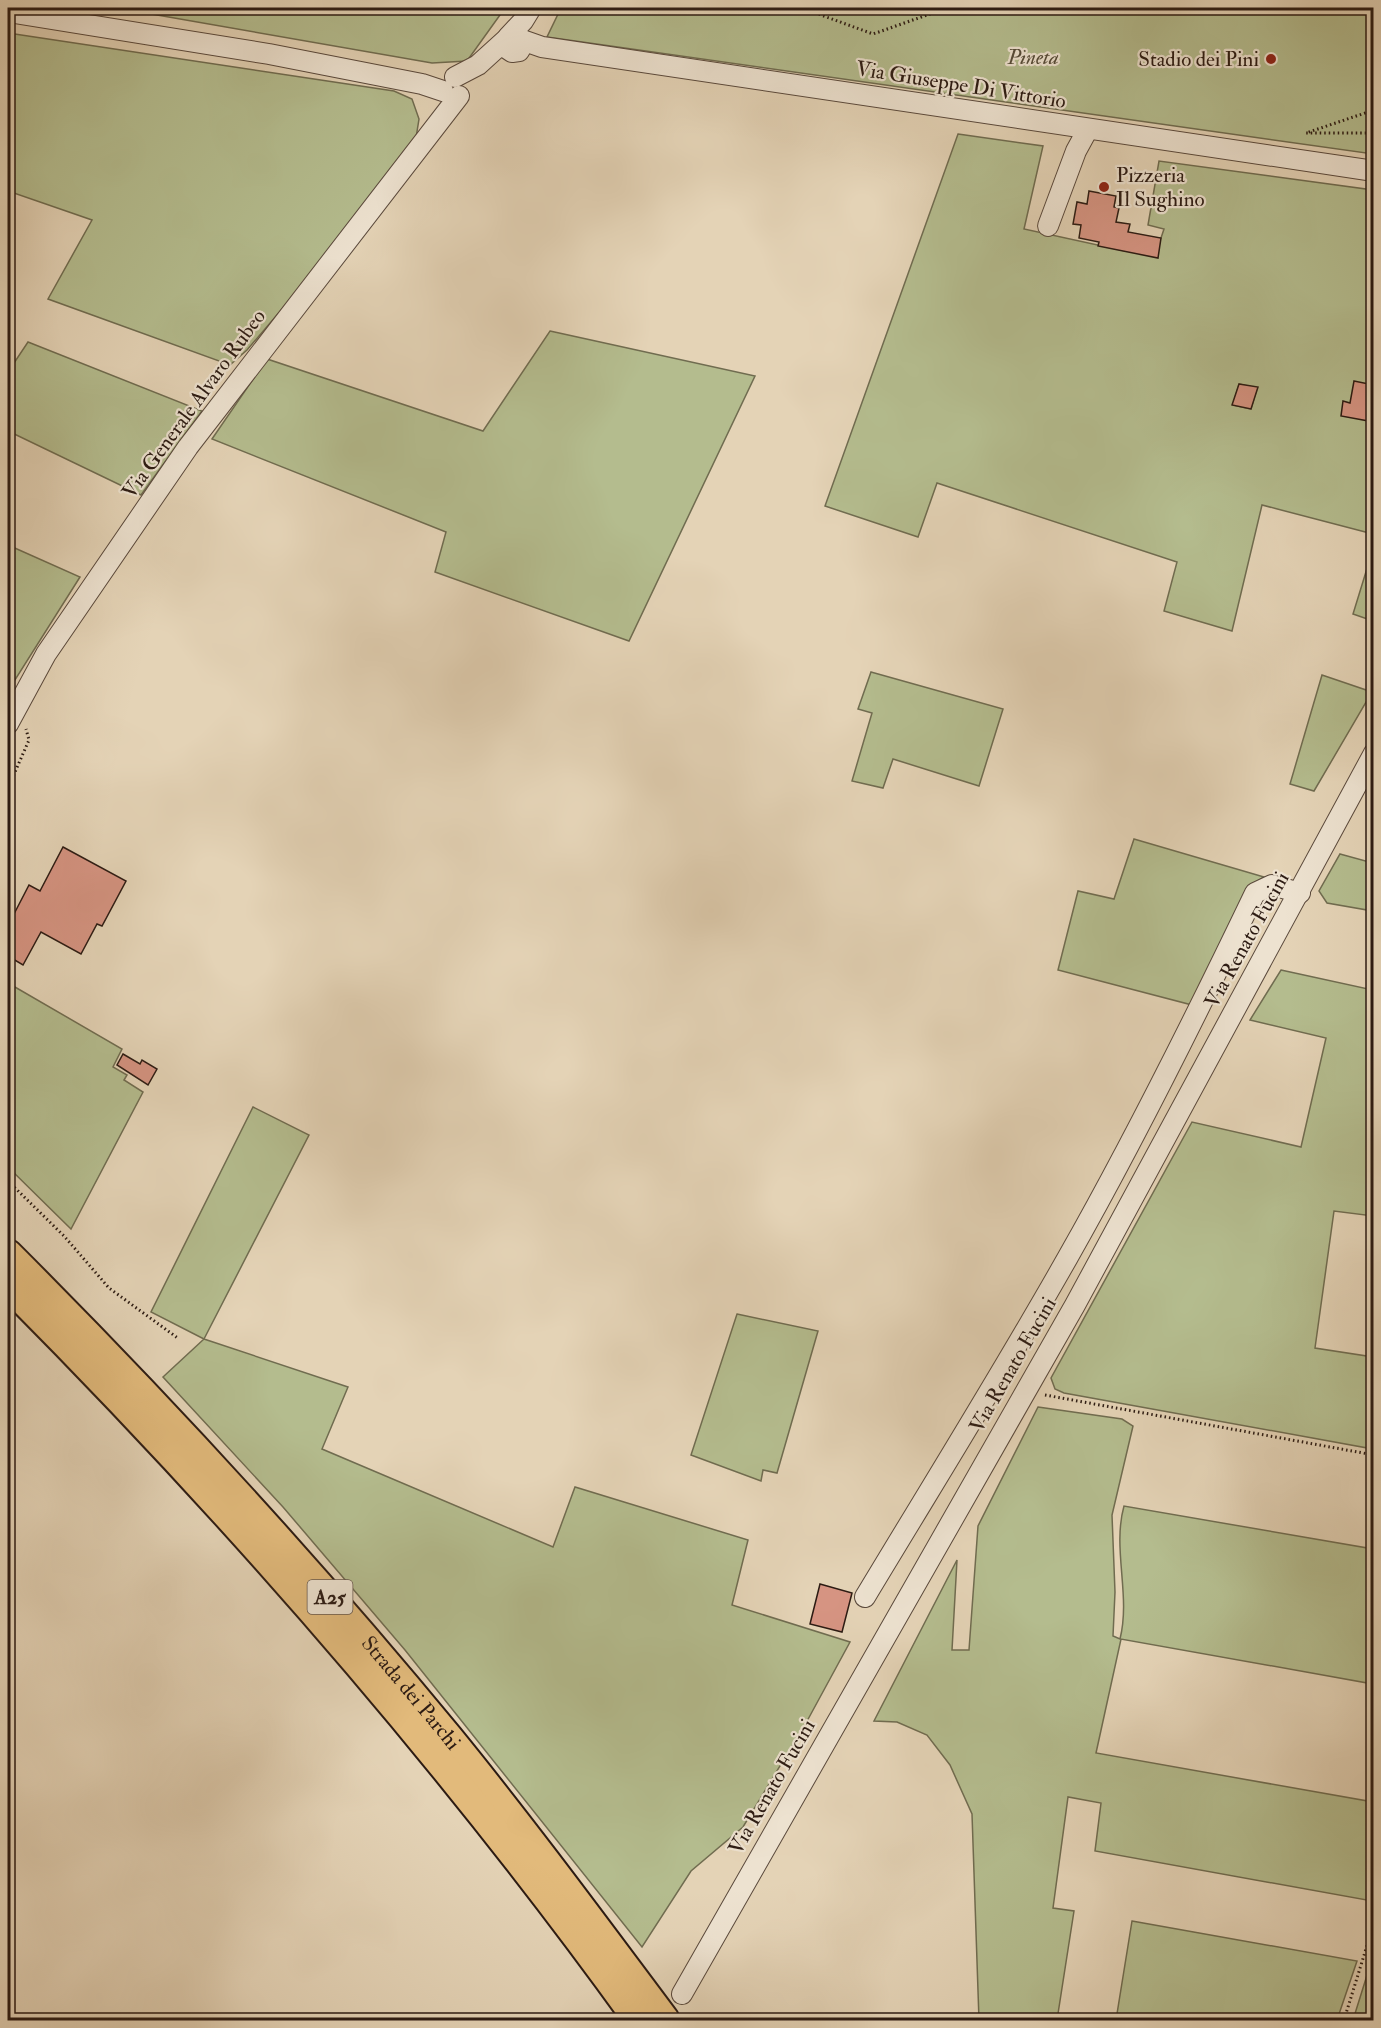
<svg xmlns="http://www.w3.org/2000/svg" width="1381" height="2028" font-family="'IM FELL Double Pica',serif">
<rect width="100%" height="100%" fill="#e4d3b6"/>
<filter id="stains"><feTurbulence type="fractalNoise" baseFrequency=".00333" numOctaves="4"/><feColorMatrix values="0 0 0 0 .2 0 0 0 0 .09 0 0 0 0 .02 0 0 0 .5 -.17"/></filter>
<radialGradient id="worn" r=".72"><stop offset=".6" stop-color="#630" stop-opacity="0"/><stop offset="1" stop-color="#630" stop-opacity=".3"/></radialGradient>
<g fill="#b4bc8e" stroke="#706c50" stroke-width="1.5" fill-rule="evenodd">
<polygon points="117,8 505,8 467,61 432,63"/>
<polygon points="561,8 1373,8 1373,154 547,37"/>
<polygon points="8,33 394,91 412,99 419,119 415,144 294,295 247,350 230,365 48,299 92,220 8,191"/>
<path d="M958,134L1043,146L1024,229L1125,251L1161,238L1164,229L1148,225L1159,161L1373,190V534L1262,505L1232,631L1164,611L1177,562L937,483L918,537L825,506ZM1239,384L1257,388L1251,409L1233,405Z"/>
<polygon points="550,331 755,376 629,641 435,572 446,532 212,439 267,359 483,431"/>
<polygon points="28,342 202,411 141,495 8,431 8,372"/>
<polygon points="8,545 80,577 8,691"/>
<polygon points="1373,549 1373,621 1353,614"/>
<polygon points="871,672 1003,709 979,786 893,759 883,788 852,781 872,713 858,709"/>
<polygon points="1322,675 1372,692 1314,791 1290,784"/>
<polygon points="1134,839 1264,877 1251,885 1196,1006 1058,970 1078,891 1114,899"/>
<polygon points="1340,854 1373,863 1373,911 1327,903 1319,891"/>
<polygon points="1281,970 1373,990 1373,1216 1334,1211 1315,1348 1373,1357 1373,1449 1064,1393 1055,1389 1051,1378 1192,1122 1301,1147 1326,1038 1250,1020"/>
<polygon points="8,983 122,1049 113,1067 127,1075 124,1080 143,1092 71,1229 8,1167"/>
<polygon points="253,1107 309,1135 204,1339 348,1387 322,1449 553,1547 575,1487 748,1540 732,1605 850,1642 806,1723 743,1827 691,1871 642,1947 405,1650 283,1507 163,1377 204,1339 151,1312"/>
<polygon points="737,1314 818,1331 777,1473 763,1470 761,1481 691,1455"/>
<path d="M1038,1407L1122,1419L1133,1426L1112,1515L1115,1592L1113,1636L1120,1639C1131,1595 1112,1549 1124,1506L1373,1549V1684L1121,1639L1096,1753L1373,1802V1897L1372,1901L1095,1851L1101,1803L1068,1797L1053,1908L1074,1911L1057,2020H979L972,1814L950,1765L927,1735L897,1722L874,1721L957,1560L952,1650H969L978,1526Z"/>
<polygon points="1132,1921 1357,1961 1337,2020 1116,2020"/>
<polygon points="1373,1956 1373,2020 1353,2020"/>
</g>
<g fill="#d69482" stroke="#2c1b13" stroke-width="1.5">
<polygon points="1089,191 1116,196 1114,207 1119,208 1116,222 1130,224 1128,232 1161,238 1158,258 1098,246 1099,242 1079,238 1081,225 1073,224 1077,202 1087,204"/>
<polygon points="1354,381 1374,385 1374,422 1341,416 1343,401 1350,403"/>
<polygon points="1239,384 1258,387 1251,409 1232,405"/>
<polygon points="63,847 126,881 102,926 97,924 81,954 41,932 23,965 8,956 8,910 14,914 29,885 40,891"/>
<polygon points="123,1054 140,1064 142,1060 157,1069 148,1085 117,1065"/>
<polygon points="820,1584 852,1593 842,1632 810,1624"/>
</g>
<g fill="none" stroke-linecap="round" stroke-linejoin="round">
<defs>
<g id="minor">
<polyline points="8,12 269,54 422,84 443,91"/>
<polyline points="508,37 523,21 531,8"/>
<polyline points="522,40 542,47 1374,171"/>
<polyline points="455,77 478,65 510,36 519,37 522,46 519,51 512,52 506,48 505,41"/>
<polyline points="1048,226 1076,151 1088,129"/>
<polyline points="8,724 46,654 188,447 459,96"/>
<path d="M865,1597C933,1484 1003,1372 1068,1257C1135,1139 1196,1016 1255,893L1272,885L1300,893"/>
<polyline points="682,1994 1075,1305 1374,753"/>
</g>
<g id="highway">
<path id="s1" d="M8,1254C162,1408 310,1569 449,1738C524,1830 594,1925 665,2020"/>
<path d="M8,1285C236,1514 449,1758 638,2020"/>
</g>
</defs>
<use href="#minor" stroke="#5a493c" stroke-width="22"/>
<use href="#highway" stroke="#2c1b13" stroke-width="32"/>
<g stroke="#2c1b13" stroke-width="3" stroke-dasharray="1.5 3" stroke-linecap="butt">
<polyline points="409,8 429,10 435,8"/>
<polyline points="802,8 873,34 947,8"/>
<polyline points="1374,110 1306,133 1374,133"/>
<polyline points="8,788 29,740 26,729"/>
<polyline points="8,1181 64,1236 109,1288 179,1339"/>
<polyline points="1045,1395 1374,1455"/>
<polyline points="1344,2020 1374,1923"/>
</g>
<use href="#minor" stroke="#ede2d0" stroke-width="20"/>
<use href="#highway" stroke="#e2ba7b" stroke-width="28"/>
</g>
<g fill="#8f2418" stroke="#ede2d0" stroke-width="2">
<circle cx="1271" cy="59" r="6"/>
<circle cx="1104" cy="187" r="6"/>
</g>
<g text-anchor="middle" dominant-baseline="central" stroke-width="4.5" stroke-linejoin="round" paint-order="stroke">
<rect fill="#ede2d0" stroke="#66574c" stroke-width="1.5" x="307.5" y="1580" width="45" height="34" rx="4.5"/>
<g font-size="20" font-weight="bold" fill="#2c1b13">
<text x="330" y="1597">A25</text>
</g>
<g font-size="21" font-style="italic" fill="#554b38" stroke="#ede2d0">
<text x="1033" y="57">Pineta</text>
</g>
<g font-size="21" fill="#2c1b13" stroke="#ede2d0" text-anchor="end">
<text x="1259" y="59">Stadio dei Pini</text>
<text x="1116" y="175" text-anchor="start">Pizzeria<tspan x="1116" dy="24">Il Sughino</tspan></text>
</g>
<g font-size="21" fill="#2c1b13" stroke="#ede2d0">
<text transform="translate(961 85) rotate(9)">Via Giuseppe Di Vittorio</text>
<text transform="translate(194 404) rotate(-54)">Via Generale Alvaro Rubeo</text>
<text transform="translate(1247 940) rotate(-61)">Via Renato Fucini</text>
<text transform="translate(1013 1365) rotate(-60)">Via Renato Fucini</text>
<text stroke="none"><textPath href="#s1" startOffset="596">Strada dei Parchi</textPath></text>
<text transform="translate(772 1787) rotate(-60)">Via Renato Fucini</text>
</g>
</g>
<rect width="1381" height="2028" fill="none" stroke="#e4d3b6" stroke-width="30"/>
<rect x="9" y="9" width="1363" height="2010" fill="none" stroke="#2c1b13" stroke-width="3"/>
<rect x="15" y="15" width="1351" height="1998" fill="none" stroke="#2c1b13" stroke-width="1.5"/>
<rect width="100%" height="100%" filter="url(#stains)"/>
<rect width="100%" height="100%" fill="url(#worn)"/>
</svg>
